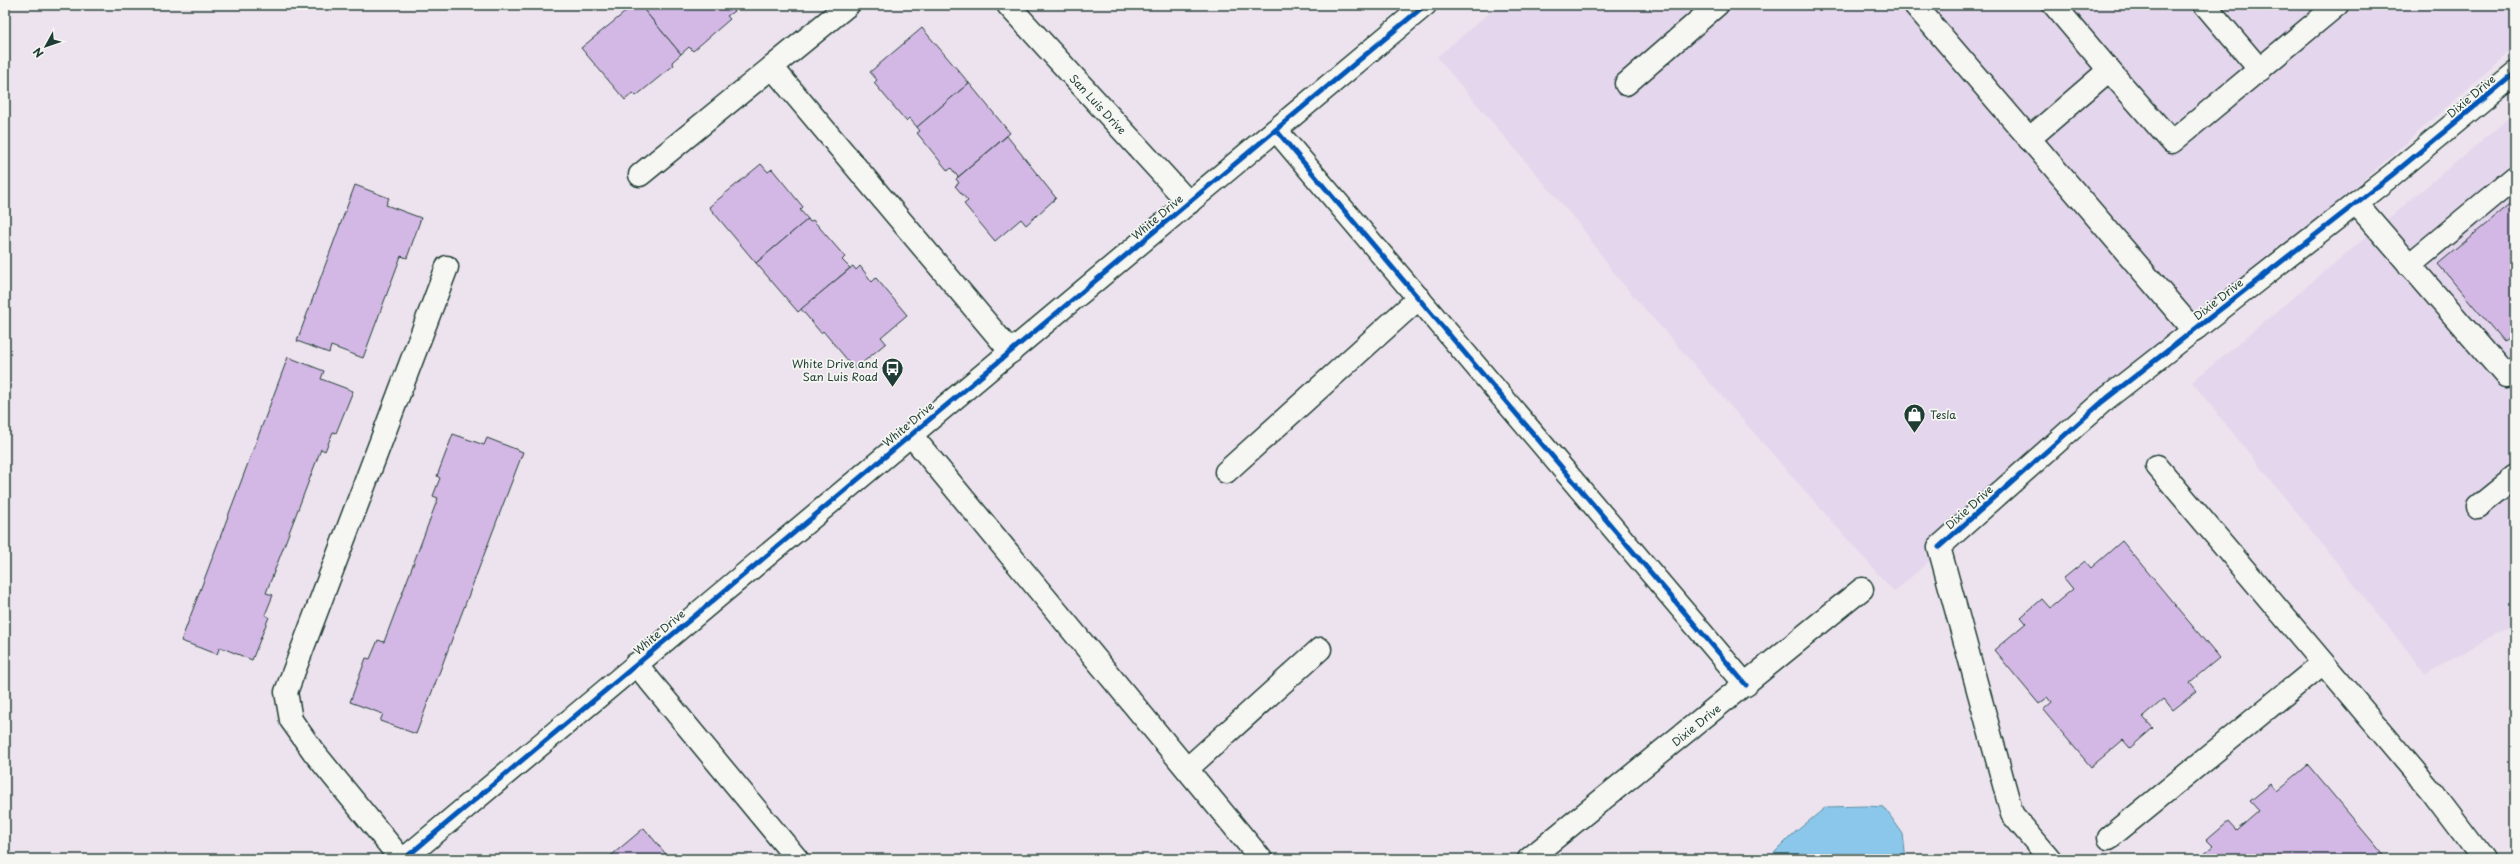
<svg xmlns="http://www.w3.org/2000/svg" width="2520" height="864" font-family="'Playpen Sans',sans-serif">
<rect width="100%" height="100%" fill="#ece3ee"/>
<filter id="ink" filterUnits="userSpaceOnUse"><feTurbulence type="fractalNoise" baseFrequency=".025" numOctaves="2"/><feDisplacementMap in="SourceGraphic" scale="8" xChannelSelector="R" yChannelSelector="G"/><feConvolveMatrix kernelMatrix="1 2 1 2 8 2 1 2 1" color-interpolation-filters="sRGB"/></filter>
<g filter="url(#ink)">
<g fill="#e4d6ec">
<polygon points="1499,5 2515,5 2515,47 1894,592 1616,276 1583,229 1437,57"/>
<polygon points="2515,113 2515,623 2426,674 2192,382"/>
</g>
<polygon fill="#8bc7eb" stroke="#6090a2" points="1867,806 1884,807 1903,834 1906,859 1768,859 1793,834 1826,807"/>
<g fill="#d3b8e6" stroke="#1f3d34">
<polygon points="634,5 640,5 681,54 672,62 674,65 636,96 633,93 625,100 581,48"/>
<polygon points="640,5 733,5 737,9 727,16 730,19 693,51 689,47 681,54"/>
<polygon points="733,5 747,5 742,9 740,6 737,9"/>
<polygon points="922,28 969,83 917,127 909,118 906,121 874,83 877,80 870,72"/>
<polygon points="969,83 1010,133 958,177 951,168 948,171 917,133 920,131 917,127"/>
<polygon points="1007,136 1056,198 1026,225 1021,219 995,241 964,204 968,201 955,186 959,183 956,179"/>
<polygon points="761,164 768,172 772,169 803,207 800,210 808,219 756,263 709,207"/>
<polygon points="355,185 389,198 386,205 421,218 407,258 401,256 363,358 331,346 329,353 297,341"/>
<polygon points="2515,200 2515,333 2504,342 2438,264"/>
<polygon points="808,219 810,222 813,220 845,257 842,260 850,268 798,312 756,263"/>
<polygon points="853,266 856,270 860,266 872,282 876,278 907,315 881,337 886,343 855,369 823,331 821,333 801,309"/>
<polygon points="288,357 324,371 321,379 353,391 336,433 333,432 325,451 321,449 266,593 273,595 265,615 269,617 252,660 220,647 217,654 181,641"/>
<polygon points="453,434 484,445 487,438 523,452 416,734 380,721 383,714 350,702 366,658 370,659 378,640 384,642 438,498 433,496 440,478 437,476"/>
<polygon points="2122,541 2219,658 2190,682 2197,691 2173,710 2164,699 2143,717 2153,728 2130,748 2123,740 2091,767 2043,710 2052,702 2048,697 2039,704 1994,650 2026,623 2021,617 2042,599 2050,608 2073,589 2064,578 2085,561 2091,568"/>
<polygon points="2308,765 2387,859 2197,859 2213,846 2207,840 2228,822 2236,831 2259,811 2250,801 2271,784 2277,791"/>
<polygon points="644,828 670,859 607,859"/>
</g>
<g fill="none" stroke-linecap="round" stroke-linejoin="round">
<defs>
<g id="minor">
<polyline points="1008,5 1189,203"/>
<polyline points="1915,5 2194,331"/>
<polyline points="2054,5 2109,70"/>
<polyline points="2205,5 2260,70"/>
<polyline points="772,67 1011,352"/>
<polyline points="1626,84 1717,5"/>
<polyline points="1276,130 1746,685"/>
<polyline points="2029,139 2109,70 2172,142 2337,5"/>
<polyline points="640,175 848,5"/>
<polyline points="2356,203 2506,376 2515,368"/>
<polyline points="2409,265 2515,177"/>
<polyline points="911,435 1261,859"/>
<polyline points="2157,466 2433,793 2483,859"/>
<polyline points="1226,472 1419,298"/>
<polyline points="2478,507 2515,477"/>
<polyline points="636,664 797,859"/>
<polyline points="1187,769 1320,649"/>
<polyline points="2109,838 2323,663"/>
<polyline points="401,859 313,751 291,720 286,692 447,267"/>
<polyline points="404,859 1425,5"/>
<polyline points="1529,859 1862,589"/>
<polyline points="2050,859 2012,814 1939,547 2102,402 2392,175 2515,73"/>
</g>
</defs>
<use href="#minor" stroke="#1f3d34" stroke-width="25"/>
<use href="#minor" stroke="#f6f6f2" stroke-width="22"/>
<defs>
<g id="cycleway">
<polyline points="1276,130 1746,685"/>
<polyline points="1939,547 2102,402 2392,175 2515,73"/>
<polyline points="404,859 1425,5"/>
</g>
</defs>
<use href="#cycleway" stroke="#f6f6f2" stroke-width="8"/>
<use href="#cycleway" stroke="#0057b8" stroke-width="5"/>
</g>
</g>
<defs>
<symbol id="bus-pin" viewBox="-11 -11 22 30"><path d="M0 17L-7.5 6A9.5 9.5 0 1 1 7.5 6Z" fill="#1f3d34" stroke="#f6f6f2"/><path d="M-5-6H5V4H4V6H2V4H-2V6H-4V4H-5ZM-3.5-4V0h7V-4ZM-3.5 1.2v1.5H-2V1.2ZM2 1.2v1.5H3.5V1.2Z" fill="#fff"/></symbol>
<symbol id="shop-pin" viewBox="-11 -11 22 30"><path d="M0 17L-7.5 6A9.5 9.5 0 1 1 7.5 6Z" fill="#1f3d34" stroke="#f6f6f2"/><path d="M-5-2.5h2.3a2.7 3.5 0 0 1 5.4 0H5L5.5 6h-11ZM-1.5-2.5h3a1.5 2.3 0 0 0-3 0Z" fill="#fff"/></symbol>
</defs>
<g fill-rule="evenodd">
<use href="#bus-pin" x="880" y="356" width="25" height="34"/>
<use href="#shop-pin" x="1902" y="402" width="25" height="34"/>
</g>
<g text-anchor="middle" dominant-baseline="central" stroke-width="3.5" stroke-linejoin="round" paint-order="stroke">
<g font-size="11" fill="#1f3d34" stroke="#f6f6f2">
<text transform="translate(2471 96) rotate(-40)">Dixie Drive</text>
<text transform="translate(1098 104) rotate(47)">San Luis Drive</text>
<text transform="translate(1157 217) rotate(-40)">White Drive</text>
<text transform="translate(2218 299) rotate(-38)">Dixie Drive</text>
<text transform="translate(908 424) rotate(-40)">White Drive</text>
<text transform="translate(1969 507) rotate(-42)">Dixie Drive</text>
<text transform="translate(659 632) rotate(-40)">White Drive</text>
<text transform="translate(1696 725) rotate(-39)">Dixie Drive</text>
</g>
<g font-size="11" fill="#1f3d34" stroke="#f6f6f2" text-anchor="end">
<text x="878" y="363">White Drive and<tspan x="878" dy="13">San Luis Road</tspan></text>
<text x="1930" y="414" text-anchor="start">Tesla</text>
</g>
</g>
<rect width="2520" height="864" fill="none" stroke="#f6f6f2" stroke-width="20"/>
<rect x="10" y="10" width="2500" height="844" fill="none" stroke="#1f3d34" stroke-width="1.5" filter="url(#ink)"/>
<g transform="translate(46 46) rotate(230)" stroke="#f6f6f2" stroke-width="3" paint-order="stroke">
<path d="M0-3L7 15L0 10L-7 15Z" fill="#1f3d34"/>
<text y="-6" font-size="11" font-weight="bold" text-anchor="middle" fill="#1f3d34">N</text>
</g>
</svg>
